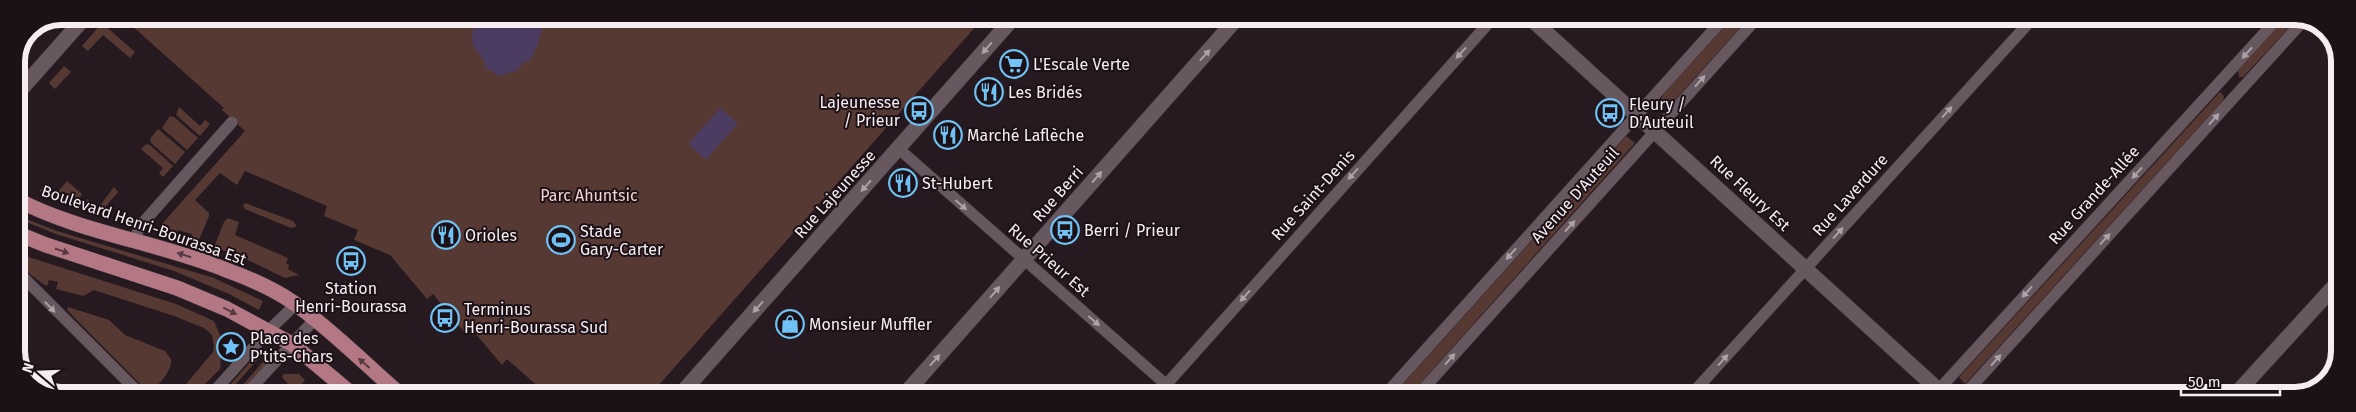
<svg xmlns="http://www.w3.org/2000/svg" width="2356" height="412" font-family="'Fira Sans',sans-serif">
<rect width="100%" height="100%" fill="#261a20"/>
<g fill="#573933">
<polygon points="121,16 985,16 650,395 548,395 507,359 502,365 470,327 464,332 433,294 427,299 390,255 354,240 358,230 324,216 327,206 245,171 237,185 220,173 195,200 209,213 209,216 198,242 191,239 192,234 178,230 176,235 162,229 161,225 245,131 222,110 224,108"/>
<polygon points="1732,17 1750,17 1672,103 1663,103 1661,99 1664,93"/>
<polygon points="2286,17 2299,17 2243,77 2239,77 2238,70"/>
<polygon points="102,23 135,52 130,58 103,35 88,51 82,46"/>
<polygon points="64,66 71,72 55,89 49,83"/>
<polygon points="2220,92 2224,96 2223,101 1965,384 1959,377"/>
<polygon points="179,107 200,126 205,120 210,124 200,136 176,115"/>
<polygon points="170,116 174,117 198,138 187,150 162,128"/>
<polygon points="158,129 185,152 175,164 151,143 150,139"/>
<polygon points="1626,136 1635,143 1409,396 1392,396"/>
<polygon points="146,144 150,145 173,166 163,177 159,173 163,168 141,149"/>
<polygon points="67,181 82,194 76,204 39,191 44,187 47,190 50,188 56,194"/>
<polygon points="114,187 118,192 101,212 82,206 87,199 98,208"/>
<polygon points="245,203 293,221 297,226 291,228 245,209 243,206"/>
<polygon points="16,215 57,231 214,278 263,301 259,310 229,294 174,271 56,234 16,218"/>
<polygon points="228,218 239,222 235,235 288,258 286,263 289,265 288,269 299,275 285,278 250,261 214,247 224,222"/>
<path d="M16,253L176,304L214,321L222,340L220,369L195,394L177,395L213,352L214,347L212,335L204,328L174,316L94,290L83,296L56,289L58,282L49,280L47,286C37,280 16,265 16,253Z"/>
<path d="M68,307L109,320L125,335L165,351L171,359C173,369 157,391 146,390L67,310Z"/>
<polygon points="260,351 262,353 260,357 226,395 221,395"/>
<polygon points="267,357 270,360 238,395 234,395"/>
<polygon points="284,374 299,374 305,380 301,385 289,385 282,377"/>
</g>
<g fill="#4d3c61">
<path d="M477,16H546L537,47L530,60L523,63L518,70L500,76L486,68C484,55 471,49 472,36C472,30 476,23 477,16Z"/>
<polygon points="720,108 738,123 706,160 688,144"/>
</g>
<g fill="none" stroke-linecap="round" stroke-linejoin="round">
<defs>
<g id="street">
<polyline points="899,149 1179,396"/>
<polyline points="134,240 141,225 232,122"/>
<polyline points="17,271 141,395"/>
<polyline points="211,395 269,330 296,304"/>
<polyline points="245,395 315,319"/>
<polyline points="1156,396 1494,17"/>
<polyline points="1384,396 1725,17"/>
<polyline points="1417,396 1758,17"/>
<polyline points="1690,396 2034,17"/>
<polyline points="1933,396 2279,17"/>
<polyline points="1963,396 2305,19"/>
</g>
<g id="secondary">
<polyline points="1529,17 1945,396"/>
<polyline points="16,95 86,16"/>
<polyline points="680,395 1015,16"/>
<polyline points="904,395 1239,16"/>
<polyline points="2234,396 2339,281"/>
</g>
<g id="primary">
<path d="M16,199C80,233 162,243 229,271C251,279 275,290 294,303C332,330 366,365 401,395"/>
<polyline points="16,233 46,245 177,288 227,309 292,344 353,395"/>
</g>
</defs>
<use href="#street" stroke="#42383d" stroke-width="12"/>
<use href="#secondary" stroke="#42383d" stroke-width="16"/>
<use href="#primary" stroke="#42383d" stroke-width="16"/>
<use href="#street" stroke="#67585f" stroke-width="11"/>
<use href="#secondary" stroke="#67585f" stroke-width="15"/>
<use href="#primary" stroke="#b37883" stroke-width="15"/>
</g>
<defs><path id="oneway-solid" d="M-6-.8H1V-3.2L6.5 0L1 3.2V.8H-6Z" transform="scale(1.25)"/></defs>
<g fill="#aea2a8">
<use href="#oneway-solid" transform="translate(987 48) rotate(131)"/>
<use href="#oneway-solid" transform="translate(1461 53) rotate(132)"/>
<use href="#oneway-solid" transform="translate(2247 53) rotate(132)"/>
<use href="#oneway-solid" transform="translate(1205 55) rotate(-48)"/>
<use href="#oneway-solid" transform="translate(1700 81) rotate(-48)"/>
<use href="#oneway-solid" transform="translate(1947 112) rotate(-48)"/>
<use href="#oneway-solid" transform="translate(2214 119) rotate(-48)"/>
<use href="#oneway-solid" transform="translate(2137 173) rotate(132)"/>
<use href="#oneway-solid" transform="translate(1353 174) rotate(132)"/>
<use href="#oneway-solid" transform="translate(1097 177) rotate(-49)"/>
<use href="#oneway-solid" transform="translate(866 186) rotate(132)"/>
<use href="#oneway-solid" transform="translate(961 205) rotate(41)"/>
<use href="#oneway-solid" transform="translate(1570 226) rotate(-48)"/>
<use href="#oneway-solid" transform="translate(1838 233) rotate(-48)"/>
<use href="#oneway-solid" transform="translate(2105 239) rotate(-48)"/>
<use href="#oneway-solid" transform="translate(1511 254) rotate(132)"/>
<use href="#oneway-solid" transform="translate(995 292) rotate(-49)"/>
<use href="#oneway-solid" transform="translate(2027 292) rotate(132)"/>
<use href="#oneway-solid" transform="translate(1245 296) rotate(132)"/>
<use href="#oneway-solid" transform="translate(50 307) rotate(46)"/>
<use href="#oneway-solid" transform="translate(758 307) rotate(132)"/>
<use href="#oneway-solid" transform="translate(1094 321) rotate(41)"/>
<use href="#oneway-solid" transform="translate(1450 359) rotate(-48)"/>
<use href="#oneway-solid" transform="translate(935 360) rotate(-48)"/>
<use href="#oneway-solid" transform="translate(1723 360) rotate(-48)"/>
<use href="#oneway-solid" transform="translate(1996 360) rotate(-48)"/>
</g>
<g fill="#583a42">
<use href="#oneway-solid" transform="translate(62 251) rotate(19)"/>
<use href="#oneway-solid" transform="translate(184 255) rotate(-162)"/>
<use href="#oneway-solid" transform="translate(230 311) rotate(27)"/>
<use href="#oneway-solid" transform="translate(364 363) rotate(-139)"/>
</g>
<defs>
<symbol id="supermarket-ring" viewBox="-11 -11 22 22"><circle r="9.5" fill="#1c1117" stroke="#70c1f4" stroke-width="1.5"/><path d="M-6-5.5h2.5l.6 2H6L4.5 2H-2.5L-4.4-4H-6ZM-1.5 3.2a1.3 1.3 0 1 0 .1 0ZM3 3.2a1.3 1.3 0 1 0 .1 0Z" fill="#70c1f4"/></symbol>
<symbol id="restaurant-ring" viewBox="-11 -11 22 22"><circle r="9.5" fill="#1c1117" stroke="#70c1f4" stroke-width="1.5"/><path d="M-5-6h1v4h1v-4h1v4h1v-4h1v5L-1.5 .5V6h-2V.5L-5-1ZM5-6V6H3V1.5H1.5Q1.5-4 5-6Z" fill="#70c1f4"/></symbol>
<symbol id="bus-ring" viewBox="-11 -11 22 22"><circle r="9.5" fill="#1c1117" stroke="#70c1f4" stroke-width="1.5"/><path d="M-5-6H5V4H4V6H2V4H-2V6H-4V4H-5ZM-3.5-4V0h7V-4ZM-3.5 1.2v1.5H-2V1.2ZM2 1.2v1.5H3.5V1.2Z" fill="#70c1f4"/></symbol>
<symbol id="stadium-ring" viewBox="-11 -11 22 22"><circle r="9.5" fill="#1c1117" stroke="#70c1f4" stroke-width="1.5"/><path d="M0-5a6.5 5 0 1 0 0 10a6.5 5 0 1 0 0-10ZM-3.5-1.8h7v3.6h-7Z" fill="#70c1f4"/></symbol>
<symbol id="shop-ring" viewBox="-11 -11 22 22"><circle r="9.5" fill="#1c1117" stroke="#70c1f4" stroke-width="1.5"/><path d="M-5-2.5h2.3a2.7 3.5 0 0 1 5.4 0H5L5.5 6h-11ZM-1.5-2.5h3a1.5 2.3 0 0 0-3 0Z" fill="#70c1f4"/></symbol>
<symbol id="sight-ring" viewBox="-11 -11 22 22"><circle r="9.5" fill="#1c1117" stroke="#70c1f4" stroke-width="1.5"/><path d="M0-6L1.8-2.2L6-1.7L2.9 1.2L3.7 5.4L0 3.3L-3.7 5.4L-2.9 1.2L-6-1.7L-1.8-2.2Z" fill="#70c1f4"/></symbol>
</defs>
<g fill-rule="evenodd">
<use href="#supermarket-ring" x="998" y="48" width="32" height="32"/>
<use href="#restaurant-ring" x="973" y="76" width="32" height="32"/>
<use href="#bus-ring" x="903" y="95" width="32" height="32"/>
<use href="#bus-ring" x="1594" y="97" width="32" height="32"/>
<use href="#restaurant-ring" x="932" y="119" width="32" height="32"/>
<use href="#restaurant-ring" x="887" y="167" width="32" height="32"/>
<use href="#bus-ring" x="1049" y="214" width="32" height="32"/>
<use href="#restaurant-ring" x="430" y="219" width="32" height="32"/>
<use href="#stadium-ring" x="545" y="224" width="32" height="32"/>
<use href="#bus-ring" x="335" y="245" width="32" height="32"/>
<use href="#bus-ring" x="429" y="302" width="32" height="32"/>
<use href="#shop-ring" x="774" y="308" width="32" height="32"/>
<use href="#sight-ring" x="215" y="331" width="32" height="32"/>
</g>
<g text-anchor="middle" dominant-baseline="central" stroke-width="4" stroke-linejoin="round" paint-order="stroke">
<g font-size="16" fill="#f6edf1" stroke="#1c1117" text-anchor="start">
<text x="1033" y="64">L'Escale Verte</text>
<text x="1008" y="92">Les Bridés</text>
<text x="900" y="102" text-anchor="end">Lajeunesse<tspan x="900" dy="18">/ Prieur</tspan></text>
<text x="1629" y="104">Fleury /<tspan x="1629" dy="18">D'Auteuil</tspan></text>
<text x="967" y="135">Marché Laflèche</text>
<text x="922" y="183">St-Hubert</text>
<text x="1084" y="230">Berri / Prieur</text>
<text x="580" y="231">Stade<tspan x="580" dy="18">Gary-Carter</tspan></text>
<text x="465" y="235">Orioles</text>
<text x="351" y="288" text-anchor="middle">Station<tspan x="351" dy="18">Henri-Bourassa</tspan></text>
<text x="464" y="309">Terminus<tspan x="464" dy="18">Henri-Bourassa Sud</tspan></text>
<text x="809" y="324">Monsieur Muffler</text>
<text x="250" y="338">Place des<tspan x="250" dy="18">P'tits-Chars</tspan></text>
</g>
<g font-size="16" fill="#f6edf1" stroke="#1c1117">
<text transform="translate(1750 193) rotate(43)">Rue Fleury Est</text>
<text transform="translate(835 194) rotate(-48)">Rue Lajeunesse</text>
<text transform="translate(1058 194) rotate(-49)">Rue Berri</text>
<text transform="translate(1313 195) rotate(-48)">Rue Saint-Denis</text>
<text transform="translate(1575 195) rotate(-48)">Avenue D'Auteuil</text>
<text transform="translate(1850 195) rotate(-48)">Rue Laverdure</text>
<text transform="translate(2094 195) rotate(-48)">Rue Grande-Allée</text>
<text transform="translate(144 225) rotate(19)">Boulevard Henri-Bourassa Est</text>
<text transform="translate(1049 260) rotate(41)">Rue Prieur Est</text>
</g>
<g font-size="16" fill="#f4d4cd" stroke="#1c1117">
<text x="589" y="195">Parc Ahuntsic</text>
</g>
</g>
<path d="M0 0H2356V412H0ZM61 25H2295A36 36 0 0 1 2331 61V351A36 36 0 0 1 2295 387H61A36 36 0 0 1 25 351V61A36 36 0 0 1 61 25Z" fill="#1c1117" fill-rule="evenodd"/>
<path fill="none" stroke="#f6edf1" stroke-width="6" d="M61 25H2295A36 36 0 0 1 2331 61V351A36 36 0 0 1 2295 387H61A36 36 0 0 1 25 351V61A36 36 0 0 1 61 25Z"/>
<g transform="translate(40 372) rotate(289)" stroke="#1c1117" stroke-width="4" paint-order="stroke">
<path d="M0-4L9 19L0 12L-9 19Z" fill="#f6edf1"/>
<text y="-8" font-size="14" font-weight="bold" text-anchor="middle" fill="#f6edf1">N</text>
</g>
<path d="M2181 387v8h99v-8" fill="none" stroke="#f6edf1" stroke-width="2.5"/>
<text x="2188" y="387" font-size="15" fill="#f6edf1" stroke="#1c1117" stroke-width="4" paint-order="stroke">50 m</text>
</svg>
